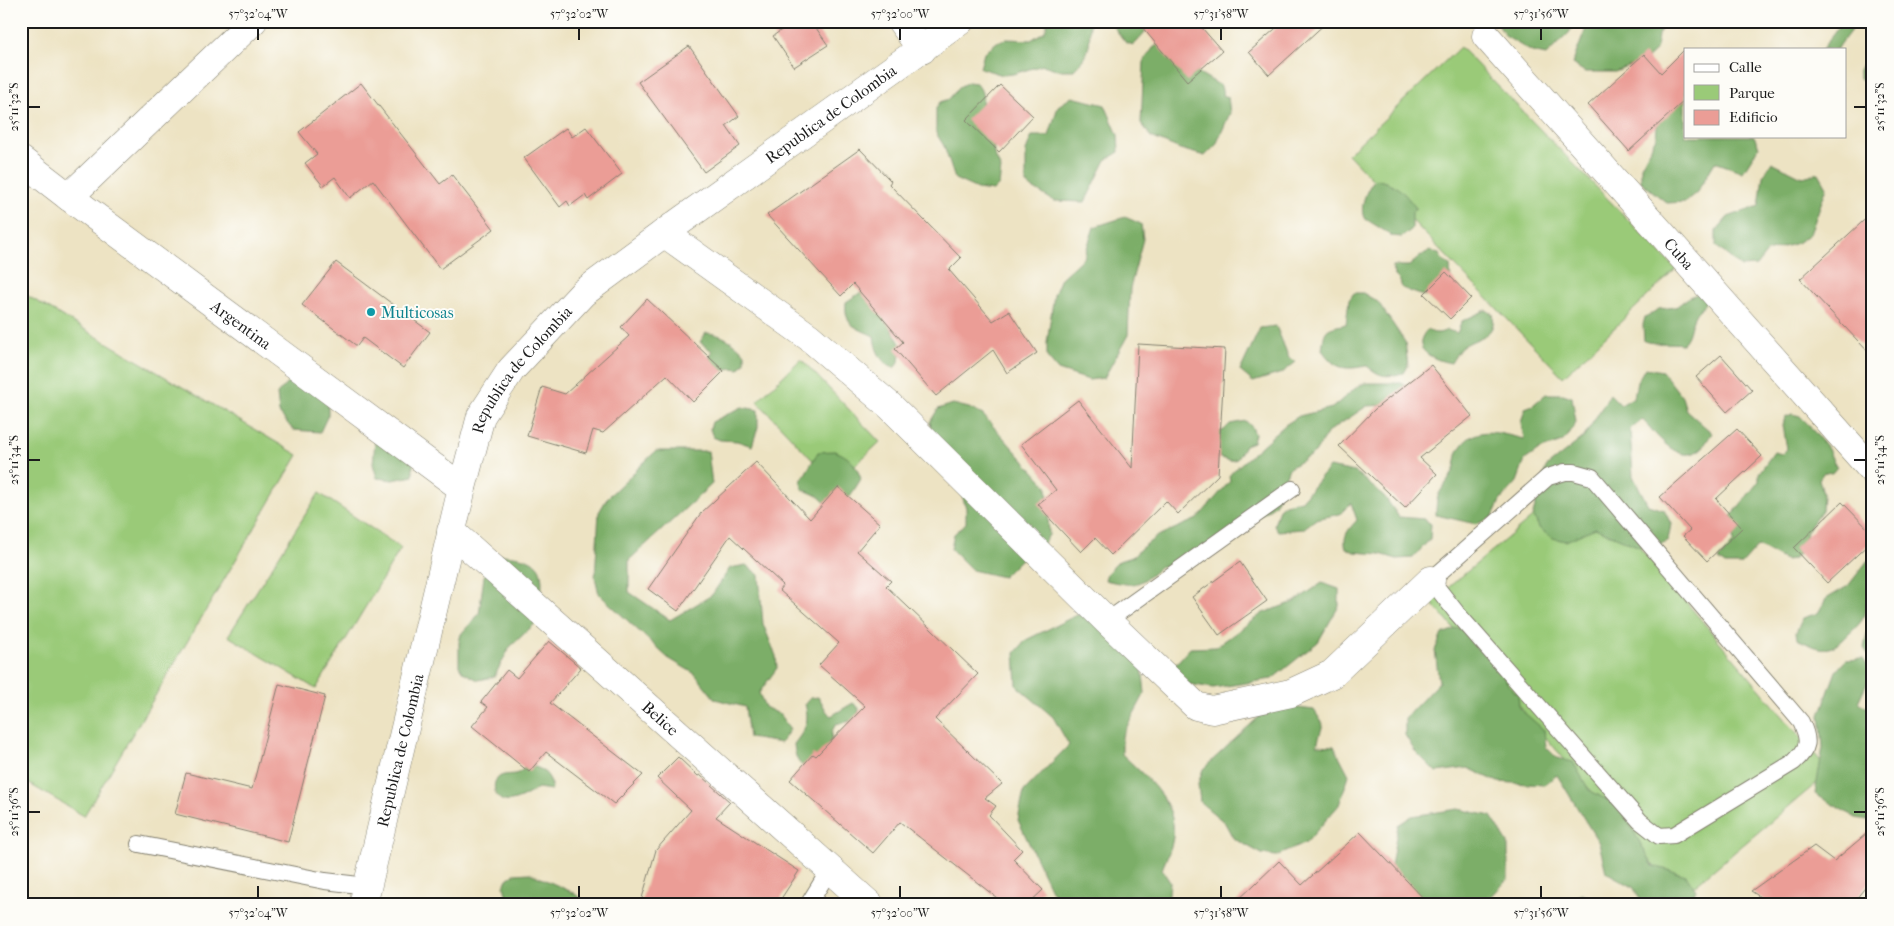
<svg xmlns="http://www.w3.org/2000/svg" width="1894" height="926" font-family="'IM FELL French Canon',serif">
<rect width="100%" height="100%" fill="#fdfcf7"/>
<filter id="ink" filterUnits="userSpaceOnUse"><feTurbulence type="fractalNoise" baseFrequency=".02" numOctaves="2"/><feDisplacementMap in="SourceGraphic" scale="10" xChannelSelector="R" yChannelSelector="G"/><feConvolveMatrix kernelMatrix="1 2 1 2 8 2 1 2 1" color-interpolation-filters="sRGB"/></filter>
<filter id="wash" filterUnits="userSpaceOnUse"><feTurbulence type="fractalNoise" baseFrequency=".0096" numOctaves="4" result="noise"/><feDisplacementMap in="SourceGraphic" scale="20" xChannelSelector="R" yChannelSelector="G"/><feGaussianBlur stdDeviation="1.12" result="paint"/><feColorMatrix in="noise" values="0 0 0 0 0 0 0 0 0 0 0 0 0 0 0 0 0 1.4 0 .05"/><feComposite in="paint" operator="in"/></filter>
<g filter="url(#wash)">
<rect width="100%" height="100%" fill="#ede3c3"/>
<g fill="#9aca78" stroke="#5b734a">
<polygon points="1460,47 1676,269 1563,377 1348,154"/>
<polygon points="21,292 298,455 84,816 21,779"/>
<polygon points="801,359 880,442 835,484 757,401"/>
<polygon points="1580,477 1830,772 1681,897 1431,602"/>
<polygon points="319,493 401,548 316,689 228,636"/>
</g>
<g fill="#7bae68" stroke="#4c6542">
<path d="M1048,21H1090C1089,47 1092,50 1074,70H1059L1043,65L1013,74L1003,75L980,68L984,53L997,42L1006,39L1031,40L1045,31Z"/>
<polygon points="1109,21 1146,21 1145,33 1134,45 1126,43"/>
<polygon points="1496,21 1575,21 1569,33 1546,55 1532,52 1505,36"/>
<polygon points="1589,21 1666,21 1658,35 1656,50 1644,61 1615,72 1585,72 1572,64"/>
<polygon points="1843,21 1855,21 1854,26 1837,49 1822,49"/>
<polygon points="1160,43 1185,44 1199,73 1221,86 1223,95 1228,97 1230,113 1216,145 1205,156 1180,149 1151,137 1141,123 1144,61 1153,48"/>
<polygon points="1873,43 1873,84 1859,78 1859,70"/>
<polygon points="1682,80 1685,80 1685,136 1754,136 1759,147 1743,172 1715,162 1697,192 1685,202 1667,203 1641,182 1641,166 1656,137 1659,104"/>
<path d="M968,82L976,83C988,96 981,105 977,121L993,137L994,154L1001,169L999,185L993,191L977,189L955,179L944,146L936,133V108L940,102L949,99L959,87Z"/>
<polygon points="1072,97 1105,105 1118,135 1119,152 1106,160 1085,202 1054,201 1026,184 1026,151 1032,136 1049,136 1058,106"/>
<polygon points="1772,162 1802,177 1819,173 1827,187 1810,234 1797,243 1767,252 1756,266 1741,267 1716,246 1716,231 1728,217 1759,206 1763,176"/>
<path d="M1375,179C1398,185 1401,189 1416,208L1412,211V229L1402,237L1390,236L1388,233L1364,218C1359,206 1367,188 1375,179Z"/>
<polygon points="1125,217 1141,224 1143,239 1130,288 1128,335 1104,378 1089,380 1058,370 1047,357 1047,342 1054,295 1061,278 1084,257 1094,227"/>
<path d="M1430,251L1439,254L1443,261L1450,265L1451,281C1428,300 1430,299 1402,288L1400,281L1394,275L1393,266H1409L1422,255Z"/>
<path d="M875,283L890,326L901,345L899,362L894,368C881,364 875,349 874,336C855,327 844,326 846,302Z"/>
<path d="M1354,293H1363L1378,302L1405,342L1408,366L1404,373C1386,377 1382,378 1367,366C1344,370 1336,370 1322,350C1325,328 1324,329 1346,324L1349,300Z"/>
<path d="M1697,294L1706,296C1705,310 1698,307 1694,317C1689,327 1691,336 1682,344C1670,342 1656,345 1644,341L1643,325L1645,317L1659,309L1676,307L1689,297Z"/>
<path d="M1486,310L1493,314C1497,340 1474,336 1460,349C1457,353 1454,358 1451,363C1434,360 1409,350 1427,330C1435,334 1439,334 1447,330L1457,333L1462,321Z"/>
<polygon points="1276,326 1289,358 1296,362 1282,373 1253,382 1240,371 1260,328"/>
<path d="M706,333C720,333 737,343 745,354V362L739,369L732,368L722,371L707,366L712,351L700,342Z"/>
<path d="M1645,368L1662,371L1682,397L1686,410L1712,433C1709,437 1706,443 1703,447C1680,469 1657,435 1642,419L1630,429L1633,476L1648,505L1664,510L1671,524L1668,540L1654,548L1637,546L1595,528L1566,541L1552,538L1539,528L1533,514L1546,467L1584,437L1610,394L1621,405L1634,397L1637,382Z"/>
<polygon points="289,381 312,383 328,392 328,415 320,432 293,430 279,413 277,394"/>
<path d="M1365,383H1401L1415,390L1408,404L1367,406L1328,432L1315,453L1289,468L1275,505L1184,568L1161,566C1138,587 1135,587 1105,580L1107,573L1119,561L1134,556L1140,549L1158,536L1197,519L1230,481L1229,476L1234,470L1285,425L1299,416L1332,408L1358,386Z"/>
<path d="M1546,394H1563L1572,397L1576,422L1568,436L1562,442L1539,450L1525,460L1517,482L1500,501L1492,518L1476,524L1436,515C1436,490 1441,493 1452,474C1457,466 1455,455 1460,448C1476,423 1501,434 1524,439L1521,423L1525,408L1533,405Z"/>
<polygon points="953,404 969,408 983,415 1047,486 1049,535 1040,549 1025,555 1003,577 972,570 951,549 954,534 966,523 966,508 951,461 936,453 930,422 938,409"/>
<polygon points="742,407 758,410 758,427 752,446 737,441 720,440 713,437 710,429 712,422"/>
<polygon points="1792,414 1800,416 1807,423 1828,449 1834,463 1837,467 1832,473 1824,472 1819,479 1823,494 1822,510 1807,531 1804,547 1794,559 1785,560 1758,546 1741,565 1725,565 1718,560 1734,542 1729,519 1759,481 1759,473 1774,452 1782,454 1787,449 1783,425 1785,417"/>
<polygon points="1246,421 1252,427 1255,434 1253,442 1245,445 1237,459 1230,461 1208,453 1208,437 1224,430 1230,424"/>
<polygon points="389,437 413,459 413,476 393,480 377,478 373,464 375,441"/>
<polygon points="656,451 708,451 712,484 629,560 629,592 670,620 712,595 730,568 746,565 759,575 763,624 776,656 777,668 759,693 765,707 779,714 790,729 781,743 749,738 745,707 715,699 695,674 668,658 599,594 595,577 599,512 608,497"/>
<path d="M835,451C850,457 856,464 861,479L844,506L830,507L818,496L802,489L801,481L818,452Z"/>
<path d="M1329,467L1355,472L1384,496L1399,517L1424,519L1431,524L1430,539L1413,558L1397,559L1380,554L1354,552L1346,548C1342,536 1349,529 1357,520L1351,503L1340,514L1316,519L1303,529L1278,531L1274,525L1279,509L1285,504L1302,500Z"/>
<path d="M501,555C555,557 540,580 540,619L510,647L494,677L478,680L463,672L459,666V642L461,634L479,614L484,576L493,561Z"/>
<path d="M1873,558V592C1864,598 1867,611 1862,620C1859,625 1853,630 1849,634C1829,655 1821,650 1797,639L1796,632L1803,618L1818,613L1826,599L1848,586L1868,560Z"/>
<polygon points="1322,583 1339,589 1339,606 1318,642 1272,679 1213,688 1176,682 1173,667 1190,648 1216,647 1263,613 1294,602"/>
<path d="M1087,610L1140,646L1145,693L1122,736V754C1144,776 1178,802 1173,837C1172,848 1165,860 1162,870L1170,882L1168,905H1071L1052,892L1018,820L1024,791L1069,745L1053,717L1017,686L1015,653L1026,640Z"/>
<polygon points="1873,620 1873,661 1864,648 1869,625"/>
<polygon points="1458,628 1473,634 1514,692 1518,692 1519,708 1544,730 1546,747 1557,758 1573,762 1589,790 1620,807 1653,866 1686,875 1696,890 1689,905 1644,905 1633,887 1606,872 1599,843 1557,775 1544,785 1498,782 1468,768 1436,772 1414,750 1405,735 1405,718 1439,682 1435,650 1442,634"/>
<polygon points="1863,659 1872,672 1858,702 1873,711 1873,821 1856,818 1815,794 1823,747 1820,715 1836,671 1846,660"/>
<path d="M818,697C824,704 824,710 831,716L853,703L859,708L858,716L851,721L836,724L832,731L830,755L817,773C799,765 796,764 794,744C805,730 810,722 805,704L810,698Z"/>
<polygon points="1282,706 1314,710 1323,724 1317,745 1334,746 1349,775 1339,805 1306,843 1276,856 1262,854 1233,838 1225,823 1200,802 1198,784 1203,769 1264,712"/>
<path d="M528,766C541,766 551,775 552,788L551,790L538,788C529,794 501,813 495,791C494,788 494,783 496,780C502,772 511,776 518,773C521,771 525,768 528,766Z"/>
<polygon points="1458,809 1491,816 1508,843 1508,879 1483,905 1408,905 1390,872 1398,825 1412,816"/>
<polygon points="530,873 572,892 582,899 583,905 544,905 536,901 521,902 512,899 506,894 504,886 507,879 514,874"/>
<polygon points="1581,894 1606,903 1608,905 1566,905"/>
</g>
<g id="blocks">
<g fill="#eb9d96">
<polygon points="794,21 811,21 828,45 794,67 773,36"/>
<polygon points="1137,21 1196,21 1222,51 1187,81"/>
<polygon points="1284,21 1328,21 1269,75 1249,52"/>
<polygon points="689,46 739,116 726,126 740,146 704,172 638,82"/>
<polygon points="1685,49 1685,100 1629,151 1588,105 1644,54 1661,73"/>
<polygon points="361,83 440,184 452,175 494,229 440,269 373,180 350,198 335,177 323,186 305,163 317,154 299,132"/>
<polygon points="1000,85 1033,116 999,152 966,120"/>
<polygon points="586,127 622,174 588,200 585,195 570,206 567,201 560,207 524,158 566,128 572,137"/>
<polygon points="860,149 891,181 889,184 961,258 949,270 993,321 1009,311 1037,353 1007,373 993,350 936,396 895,349 903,342 853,284 841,296 767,215"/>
<polygon points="1873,212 1873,357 1800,279"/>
<polygon points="336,262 430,332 403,368 363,338 357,346 302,305"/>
<polygon points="1446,272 1471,298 1450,319 1424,294"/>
<polygon points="647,299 724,371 693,402 667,375 603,433 593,430 586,453 527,436 542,387 565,394 629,336 621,327"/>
<polygon points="1138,344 1225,349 1218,475 1178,514 1166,501 1111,555 1095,538 1081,552 1051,520 1038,504 1056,490 1021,444 1078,400 1132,468"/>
<polygon points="1721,355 1752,390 1727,412 1696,377"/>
<polygon points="1431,365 1472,416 1420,458 1437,474 1405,508 1339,446 1375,409"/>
<polygon points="1737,429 1762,456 1716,499 1742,528 1707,561 1683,536 1690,530 1660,497"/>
<polygon points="756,462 810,519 838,487 880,524 857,551 891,581 886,586 978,674 935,719 1002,784 985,798 996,806 989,815 1022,850 1013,859 1043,890 1027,905 1006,905 900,822 873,853 790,780 813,754 816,756 865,706 819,665 839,643 779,590 783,585 730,536 678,611 648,589 701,513"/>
<polygon points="1842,502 1873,534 1873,540 1827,583 1794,548"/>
<polygon points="1240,562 1267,601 1219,635 1192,597"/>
<polygon points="549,641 581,668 550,703 643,775 614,804 546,752 529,772 472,726 488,707 481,702 507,670 517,678"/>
<polygon points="279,684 325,696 288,842 175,814 186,773 252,789"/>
<polygon points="678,757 698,776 700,775 730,802 716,817 799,871 777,905 640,905 656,850 691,810 657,778"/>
<polygon points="1873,828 1873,878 1851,905 1772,905 1751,891 1814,846 1834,861"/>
<polygon points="1360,832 1430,905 1233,905 1279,861 1302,885"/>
</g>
</g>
</g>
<g filter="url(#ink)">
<use href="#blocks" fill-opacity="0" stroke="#848070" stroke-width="1"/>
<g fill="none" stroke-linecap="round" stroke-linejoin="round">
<defs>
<g id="service">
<path d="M1565,472H1574L1592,477L1801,722C1810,741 1809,748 1794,762L1674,835L1659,836L1640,821L1456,612L1431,580L1548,477Z"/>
<polyline points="1107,621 1292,489"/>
<polyline points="139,844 325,881 367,886"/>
<polyline points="808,905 830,869"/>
</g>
<g id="minor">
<polyline points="901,21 922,50"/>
<path id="s1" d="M1486,36L1873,471"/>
<path id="s2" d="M21,160L69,197L462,488"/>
<polyline points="69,197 253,21"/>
<polyline points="664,233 809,337 890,406 1107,621 1196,706 1212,710 1291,693 1332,674 1431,580"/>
<path id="s3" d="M451,531L870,905"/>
</g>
<g id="tertiary">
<path id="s4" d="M363,905L462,488L481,416L511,370L583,293L675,225L960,21"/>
</g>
</defs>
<use href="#service" stroke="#848070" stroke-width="18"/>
<use href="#minor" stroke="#848070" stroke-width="29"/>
<use href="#tertiary" stroke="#848070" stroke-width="29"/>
<use href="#service" stroke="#fff" stroke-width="16"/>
<use href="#minor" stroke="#fff" stroke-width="28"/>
<use href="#tertiary" stroke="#fff" stroke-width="28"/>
</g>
</g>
<path fill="none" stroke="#1c1c1c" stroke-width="2" d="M258,28V40M579,28V40M900,28V40M1221,28V40M1541,28V40M28,107H40M1854,107H1866M28,460H40M1854,460H1866M28,812H40M1854,812H1866M258,886V898M579,886V898M900,886V898M1221,886V898M1541,886V898"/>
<circle fill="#0f9aa8" stroke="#fdfcf7" stroke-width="2" cx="371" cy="312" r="5"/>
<g text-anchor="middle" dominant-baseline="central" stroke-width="4" stroke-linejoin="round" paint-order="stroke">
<g font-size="16" fill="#1c1c1c" stroke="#fdfcf7">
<text stroke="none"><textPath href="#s4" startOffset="969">Republica de Colombia</textPath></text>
<text stroke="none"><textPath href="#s1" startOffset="291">Cuba</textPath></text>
<text stroke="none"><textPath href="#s2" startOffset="275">Argentina</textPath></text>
<text stroke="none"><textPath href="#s4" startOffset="564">Republica de Colombia</textPath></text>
<text stroke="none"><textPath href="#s3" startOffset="281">Belice</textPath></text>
<text stroke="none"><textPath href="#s4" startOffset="159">Republica de Colombia</textPath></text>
</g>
<g font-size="16" fill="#0d838f" stroke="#fdfcf7" text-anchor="start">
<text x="381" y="312">Multicosas</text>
</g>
</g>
<rect width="1894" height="926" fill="none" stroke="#fdfcf7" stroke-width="55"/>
<rect x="1684" y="48" width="162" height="90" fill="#fdfcf7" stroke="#a3a29f"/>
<rect x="1694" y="64" width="25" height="8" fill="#ffffff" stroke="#a3a29f"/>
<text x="1729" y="72" font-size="15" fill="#1c1c1c">Calle</text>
<rect x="1694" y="85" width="25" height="15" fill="#9aca78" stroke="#a3a29f"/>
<text x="1729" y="98" font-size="15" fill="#1c1c1c">Parque</text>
<rect x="1694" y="110" width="25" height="15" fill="#eb9d96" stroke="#a3a29f"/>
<text x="1729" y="122" font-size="15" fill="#1c1c1c">Edificio</text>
<rect x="28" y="28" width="1838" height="870" fill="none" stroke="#1c1c1c" stroke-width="2"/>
<g font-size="12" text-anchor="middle" fill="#1c1c1c">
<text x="258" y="18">57°32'04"W</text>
<text x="579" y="18">57°32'02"W</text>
<text x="900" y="18">57°32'00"W</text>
<text x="1221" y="18">57°31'58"W</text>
<text x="1541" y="18">57°31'56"W</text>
<text transform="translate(14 107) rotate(-90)" y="4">25°11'32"S</text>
<text transform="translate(1880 107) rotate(-90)" y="4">25°11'32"S</text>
<text transform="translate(14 460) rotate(-90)" y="4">25°11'34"S</text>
<text transform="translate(1880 460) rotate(-90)" y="4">25°11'34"S</text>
<text transform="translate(14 812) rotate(-90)" y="4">25°11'36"S</text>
<text transform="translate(1880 812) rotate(-90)" y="4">25°11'36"S</text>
<text x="258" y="917">57°32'04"W</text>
<text x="579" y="917">57°32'02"W</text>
<text x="900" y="917">57°32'00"W</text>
<text x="1221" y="917">57°31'58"W</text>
<text x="1541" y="917">57°31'56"W</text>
</g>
</svg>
